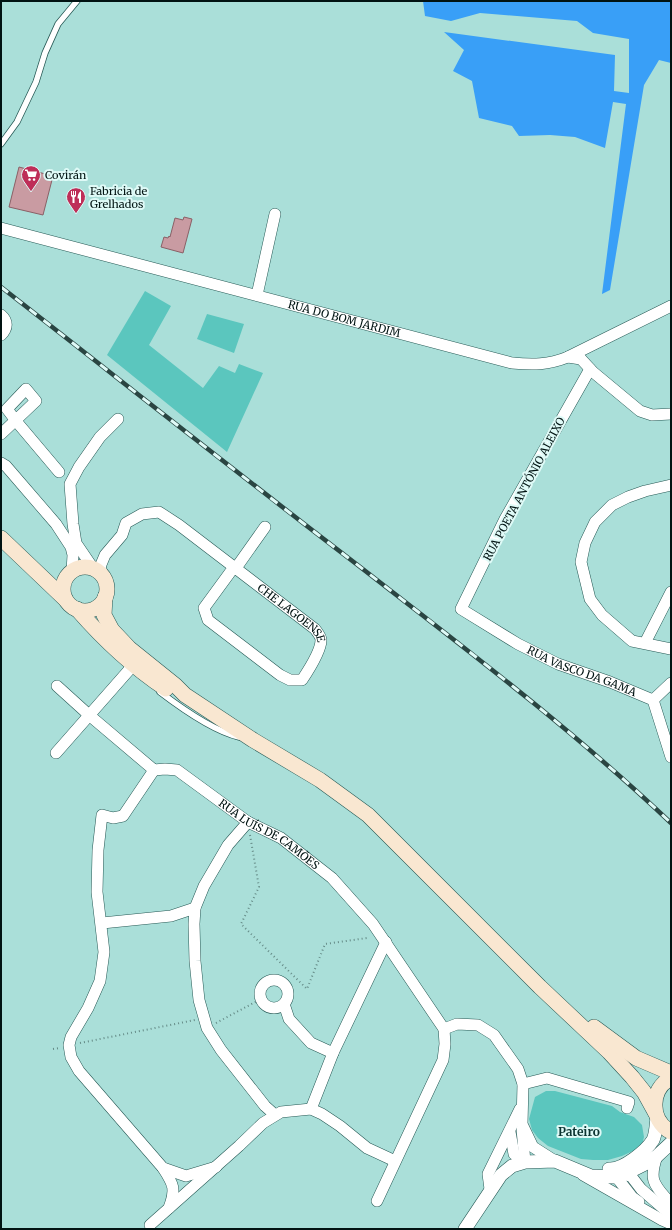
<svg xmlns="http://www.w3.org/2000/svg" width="672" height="1230" font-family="Merriweather,serif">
<rect width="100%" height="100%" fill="#aadfd9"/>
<g fill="#5bc6be">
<polygon points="145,291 171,306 149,345 203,388 219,366 235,373 239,364 263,373 227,452 107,355"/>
<polygon points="207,314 244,324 234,353 197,339"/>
<polygon points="546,1091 555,1091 612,1106 620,1112 634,1117 642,1125 644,1137 642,1145 635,1150 622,1156 608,1160 593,1160 581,1159 548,1146 538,1138 532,1130 529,1119 535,1097"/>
</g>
<polygon fill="#399ff7" points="423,1 671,1 671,63 659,60 644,85 610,290 602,294 626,104 613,102 605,148 575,137 550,135 519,136 512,126 479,118 472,81 453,71 464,50 444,32 615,55 614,91 629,93 629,39 593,33 577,21 480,13 451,21 425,16"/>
<g fill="#c99ba2" stroke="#8a6066">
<polygon points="19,167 53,176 43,215 9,207"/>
<polygon points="184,217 192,219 183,253 161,247 164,237 168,238 169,236 170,237 175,218 183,220"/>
</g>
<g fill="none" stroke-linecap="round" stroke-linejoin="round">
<defs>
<g id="service">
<polyline points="1,144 17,122 36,82 45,53 58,24 77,1"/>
<path d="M160,692C181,708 213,731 239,737"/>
</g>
<g id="minor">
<path id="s1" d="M1,228L512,363C533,365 548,365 568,357L671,306"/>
<polyline points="257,295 275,214"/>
<path d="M1,315C8,321 8,328 1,335"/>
<polyline points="568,357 581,359 593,372 640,411 652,415 671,414"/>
<path id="s2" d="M590,369L505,519L461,609L518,644L558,664L610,682L653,700L671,757"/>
<polyline points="1,434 36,401 26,389 7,409 16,421 59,472"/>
<polyline points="1,463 6,466 56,524 71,547 73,555 72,571"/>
<polyline points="671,485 645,491 628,497 612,505 595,522 585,543 581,562 590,599 602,615 632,641 671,649"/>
<polyline points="93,568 76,543 73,524 70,484 79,467 100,437 118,419"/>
<polyline points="236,568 265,527"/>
<path id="s3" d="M104,579L100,567L105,555L122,535L126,523L142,514L159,512L179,525L315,629C317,632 321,636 321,640C321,651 308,671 302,680H290L280,675L208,620L204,608L234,567"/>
<polyline points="645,643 671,592"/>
<path id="s4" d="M57,686L89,715L154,770L165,769L177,770L248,822L281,838L332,878L373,924L444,1029L445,1044L443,1060L377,1201"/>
<polyline points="653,700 671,683"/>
<polyline points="56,753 129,670"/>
<polyline points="154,770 123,816 113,818 102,815 98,850 97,892 104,952 100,981 88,1008 71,1037 69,1045 71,1057 79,1071 163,1168 186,1176 216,1167"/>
<polyline points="248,822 228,845 204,886 195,908 194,924 195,961 199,1000 207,1028 221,1050 265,1106 275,1115"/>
<polyline points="102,923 171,916 195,908"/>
<circle cx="274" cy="994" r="14"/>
<polyline points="284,1004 289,1019 311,1043 333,1053"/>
<polyline points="444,1029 457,1024 478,1025 494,1035 518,1069 523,1084 522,1124 533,1147 555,1161"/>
<polyline points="523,1084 547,1078 629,1102 627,1108"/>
<polyline points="311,1109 333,1053 386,942"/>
<polyline points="522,1129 525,1162"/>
<polyline points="510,1132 514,1154 525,1162"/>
<path d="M657,1156C648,1182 655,1185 671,1204"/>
<path d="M163,1168C174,1185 176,1189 169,1208"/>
<polyline points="622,1169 618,1179 632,1197 639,1202"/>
<polyline points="620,1174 631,1176 641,1189 671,1215"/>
<polyline points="583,1175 662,1220 671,1224"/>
<polyline points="490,1189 488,1174 520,1109"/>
<polyline points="150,1225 239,1146 263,1123 281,1112 311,1109 322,1114 340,1126 367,1148 395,1161"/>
</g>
<g id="tertiary">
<path d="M609,1169C623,1170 646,1151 653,1140C656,1134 656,1125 657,1118"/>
<polyline points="465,1229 501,1175 512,1166 525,1162 555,1161 591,1176 613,1177 631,1171 645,1164 657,1156 671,1143"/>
</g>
<g id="secondary">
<polyline points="1,538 65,599"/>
<circle cx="85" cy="589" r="22"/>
<polyline points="105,597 104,615 112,630 129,648 175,685 185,695 253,740 320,780 368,815 540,987 609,1052 632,1077 644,1092 655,1112"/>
<path d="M77,609C103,639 133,667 166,689"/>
<polyline points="594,1027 636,1058 671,1073"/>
<path d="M671,1078C650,1089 649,1120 671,1132"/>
</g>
</defs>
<use href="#service" stroke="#265955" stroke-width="7"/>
<use href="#minor" stroke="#265955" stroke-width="12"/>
<use href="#tertiary" stroke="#265955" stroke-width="14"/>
<use href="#secondary" stroke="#265955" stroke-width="16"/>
<g stroke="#658b87" stroke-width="2" stroke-dasharray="1 3" stroke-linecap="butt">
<polyline points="250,835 259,887 241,924 307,989 325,944 367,938"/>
<polyline points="216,1023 261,999"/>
<polyline points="80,1043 195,1020"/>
<polyline points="53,1049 60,1048"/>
</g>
<use href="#service" stroke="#fff" stroke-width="5.5"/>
<use href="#minor" stroke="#fff" stroke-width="11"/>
<use href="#tertiary" stroke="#fff" stroke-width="13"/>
<use href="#secondary" stroke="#f9e7d1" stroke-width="15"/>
<defs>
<path id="rail" d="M1,287C119,379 236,472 355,563C462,646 572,729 671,823"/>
</defs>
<use href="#rail" stroke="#2a4542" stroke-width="4.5"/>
<use href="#rail" stroke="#dffaf7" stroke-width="3" stroke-dasharray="9" stroke-linecap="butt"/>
</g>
<defs>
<symbol id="supermarket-pin" viewBox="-11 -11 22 30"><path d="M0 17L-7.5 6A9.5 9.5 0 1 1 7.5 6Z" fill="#be2e58" stroke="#dffaf7"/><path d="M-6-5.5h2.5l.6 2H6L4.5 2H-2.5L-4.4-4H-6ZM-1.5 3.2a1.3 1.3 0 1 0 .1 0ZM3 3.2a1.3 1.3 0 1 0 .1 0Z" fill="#fff"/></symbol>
<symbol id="restaurant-pin" viewBox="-11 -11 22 30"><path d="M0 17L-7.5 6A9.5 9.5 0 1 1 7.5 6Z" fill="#be2e58" stroke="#dffaf7"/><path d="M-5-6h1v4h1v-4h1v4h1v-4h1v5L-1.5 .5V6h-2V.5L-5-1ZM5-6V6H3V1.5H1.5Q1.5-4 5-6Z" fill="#fff"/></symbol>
</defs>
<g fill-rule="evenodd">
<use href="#supermarket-pin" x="20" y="164" width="22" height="30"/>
<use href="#restaurant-pin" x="65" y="186" width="22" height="30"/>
</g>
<g text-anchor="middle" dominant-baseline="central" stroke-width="4" stroke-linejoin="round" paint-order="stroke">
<g font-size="11" fill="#011312" stroke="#dffaf7" text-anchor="start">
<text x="45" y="175">Covirán</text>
<text x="90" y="191">Fabricia de<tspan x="90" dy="13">Grelhados</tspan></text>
</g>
<g font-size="11" fill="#011312" stroke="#dffaf7">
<text stroke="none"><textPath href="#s1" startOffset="355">RUA DO BOM JARDIM</textPath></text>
<text transform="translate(524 489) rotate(-62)">RUA POETA ANTÓNIO ALEIXO</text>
<text stroke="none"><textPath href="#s3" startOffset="267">CHE LAGOENSE</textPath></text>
<text stroke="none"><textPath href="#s2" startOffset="409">RUA VASCO DA GAMA</textPath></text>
<text stroke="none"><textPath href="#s4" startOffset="264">RUA LUÍS DE CAMÕES</textPath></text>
</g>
<g font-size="12" font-weight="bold" fill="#0b3331" stroke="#dffaf7">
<text x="579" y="1131">Pateiro</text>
</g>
</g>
<rect width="672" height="1230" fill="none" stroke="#011312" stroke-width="4"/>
</svg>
